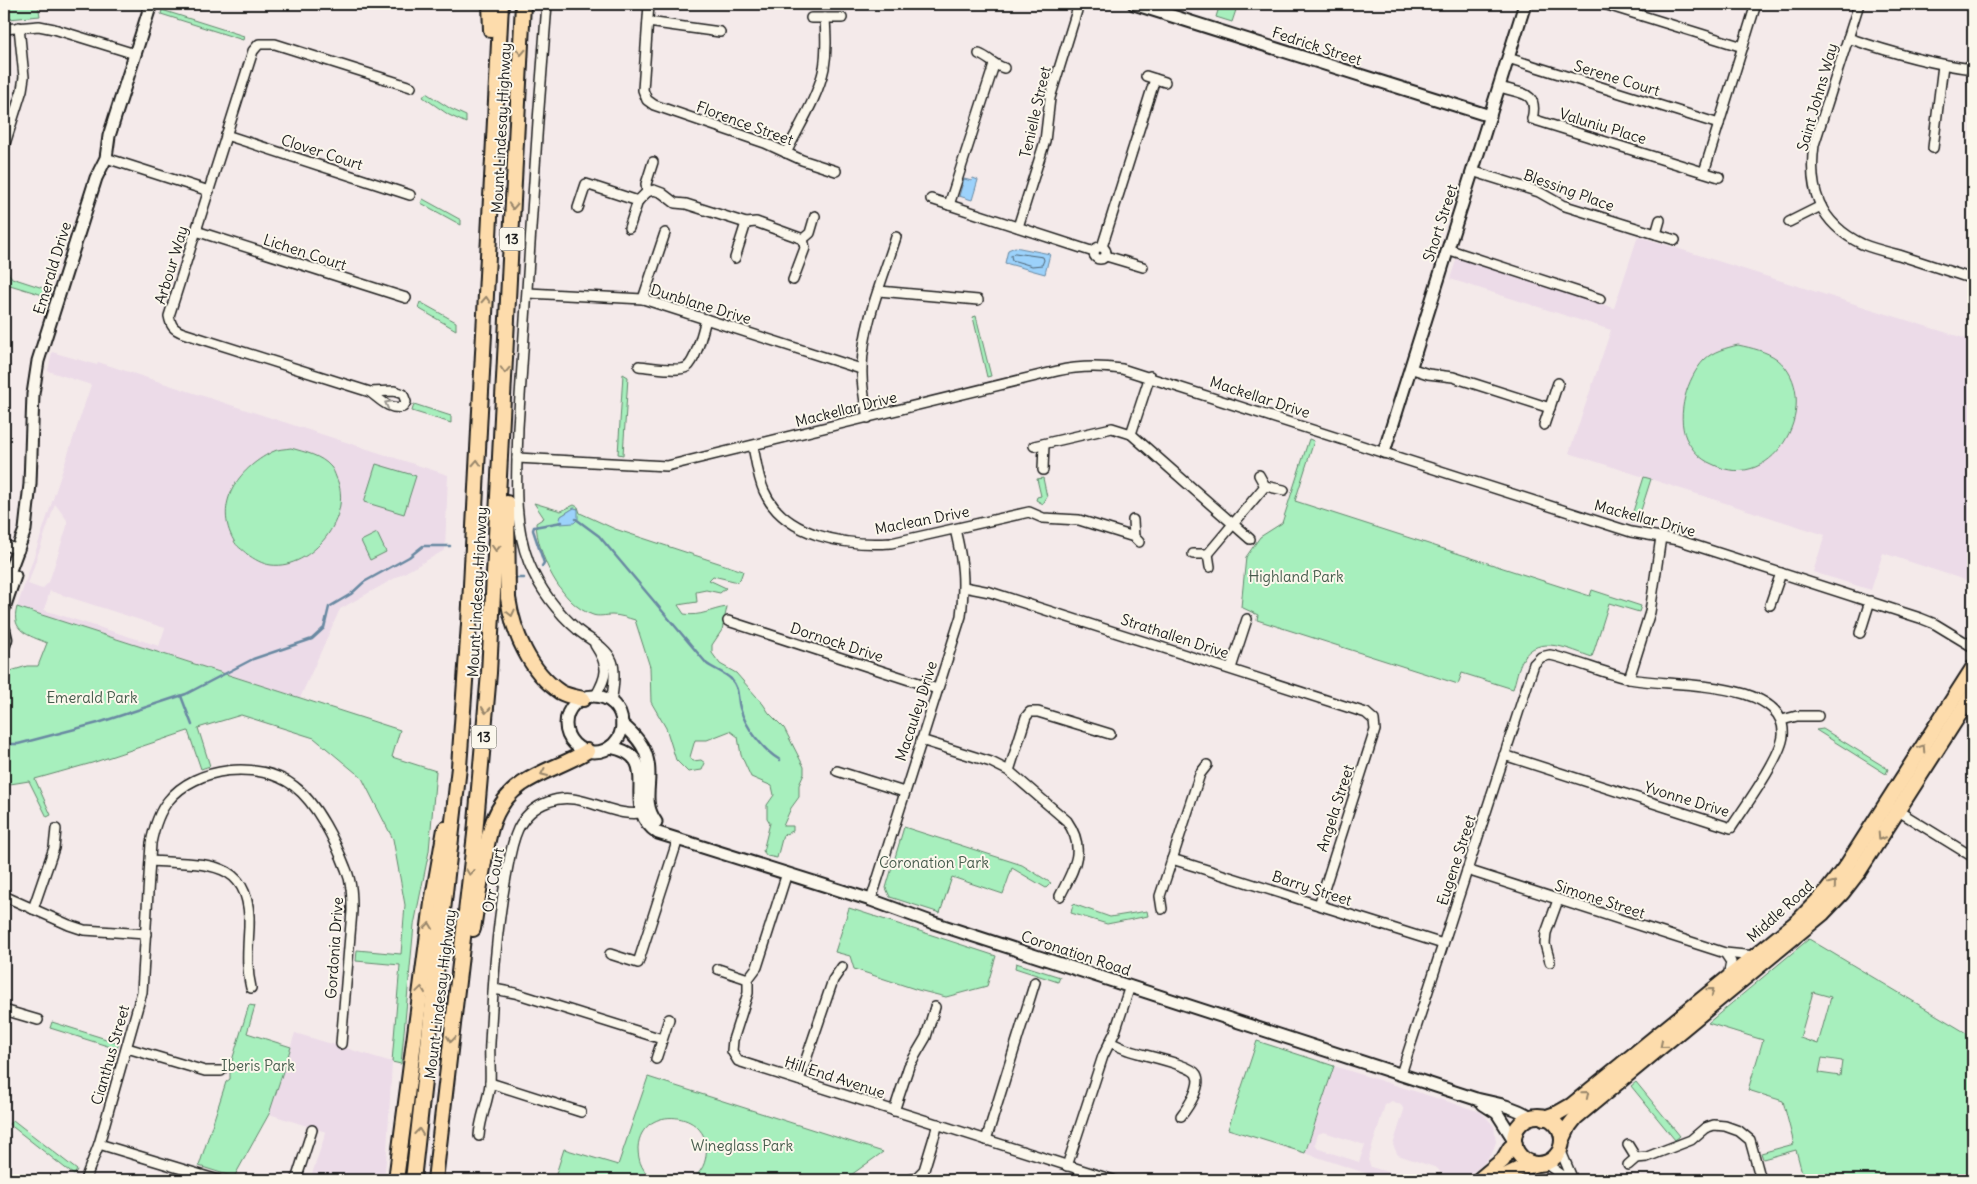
<svg xmlns="http://www.w3.org/2000/svg" width="1977" height="1184" font-family="Delius,sans-serif">
<rect width="100%" height="100%" fill="#f4eaea"/>
<filter id="ink" filterUnits="userSpaceOnUse"><feTurbulence type="fractalNoise" baseFrequency=".02" numOctaves="2"/><feDisplacementMap in="SourceGraphic" scale="10" xChannelSelector="R" yChannelSelector="G"/><feConvolveMatrix kernelMatrix="1 2 1 2 8 2 1 2 1" color-interpolation-filters="sRGB"/></filter>
<g filter="url(#ink)">
<g fill="#ecdbe8" fill-rule="evenodd">
<polygon points="1638,236 1973,341 1973,577 1971,582 1883,553 1871,590 1813,572 1825,535 1569,453 1611,330 1450,279 1457,257 1614,308"/>
<path d="M52,352L97,365L98,362L448,475L445,550L340,609L300,698L17,607L91,385L48,371ZM242,475L255,560L234,543L226,507L232,487ZM55,504L67,520V526L49,582L42,589L28,584ZM50,591L165,628L159,646L44,610Z"/>
<polygon points="295,1033 392,1062 387,1151 384,1180 310,1180 326,1132 269,1114"/>
<path d="M1334,1066L1481,1112L1494,1126L1496,1142L1492,1153L1482,1165L1462,1180H1438L1441,1173L1437,1168L1398,1155L1393,1145L1404,1110L1401,1105L1392,1101L1385,1105L1368,1160L1371,1167L1413,1180H1386L1305,1153ZM1324,1132L1365,1145L1359,1162L1319,1149L1315,1144L1318,1134Z"/>
</g>
<g fill="#a7efbd" stroke="#62866c" fill-rule="evenodd">
<polygon points="7,4 38,4 40,16 9,19"/>
<polygon points="1220,4 1238,4 1232,22 1216,17"/>
<polygon points="162,10 244,36 243,40 161,14"/>
<polygon points="426,93 451,109 466,116 466,123 449,115 423,97"/>
<polygon points="423,199 461,220 461,225 421,203"/>
<polygon points="4,267 12,278 49,290 46,296 10,285 4,304"/>
<polygon points="420,302 456,322 456,330 418,308"/>
<polygon points="976,316 991,376 987,377 973,317"/>
<path d="M1738,345C1752,348 1766,351 1777,359C1825,397 1776,497 1712,464C1700,459 1692,450 1686,438C1676,415 1687,378 1704,360C1713,351 1726,348 1738,345Z"/>
<polygon points="623,374 628,377 623,455 618,454"/>
<polygon points="414,404 451,416 451,423 412,411"/>
<path d="M1309,439L1314,441L1295,501L1590,596L1592,590L1641,606L1639,612L1609,603L1592,657C1571,650 1538,633 1523,659C1518,667 1516,680 1513,689L1462,673L1458,684L1257,620L1258,615L1241,607L1246,557L1260,537L1282,523Z"/>
<path d="M291,448C304,452 321,455 331,467C333,469 335,474 336,477C355,516 311,570 271,565C262,564 254,559 247,554C243,550 236,546 234,541C213,504 238,469 272,452C277,449 285,449 291,448Z"/>
<polygon points="376,464 416,476 404,514 364,502"/>
<polygon points="1644,477 1651,479 1637,523 1630,521"/>
<polygon points="1043,478 1047,497 1043,504 1036,500 1037,497 1041,496 1037,479"/>
<path d="M534,503L561,511L574,505L578,507L580,513L615,529L743,571L740,580L738,582L713,576L709,580L726,588L720,593L706,590L696,592L697,602L678,605L684,614C701,617 711,609 727,607L722,630L712,645V653L720,664L736,673L763,704L769,713L784,728L804,767V774L799,785V797L791,808L783,826H793V831L783,835L777,858L767,856L763,851L770,823L767,818V805L774,795L772,786L751,777L741,755L738,737L730,731L707,740H695L690,757L693,761L701,760L705,763L702,770L688,772L676,760L666,728L651,702L650,667L635,620C628,618 620,615 612,615C606,615 598,617 593,615C561,605 537,554 536,523L544,518ZM574,508L578,509L570,523L564,522L561,516Z"/>
<polygon points="377,533 386,552 370,560 361,541"/>
<path d="M17,607L400,730L392,757L436,771L429,851L414,925L401,1064L392,1062L400,965L356,961L357,950L401,954L405,905L393,839L362,778L314,738L241,715L198,728L210,766L201,769L188,731L92,763L35,779L51,815L47,817L29,781L4,785V673L27,666H38L47,643C29,635 10,632 17,607Z"/>
<polygon points="1823,729 1888,769 1886,774 1816,730"/>
<polygon points="904,827 1022,865 1051,883 1046,888 1012,868 1003,894 952,877 940,913 890,897 886,888"/>
<polygon points="1073,904 1110,917 1147,911 1148,916 1107,924 1071,913"/>
<polygon points="849,908 996,956 987,986 946,997 918,990 854,969 850,956 835,952"/>
<path d="M1809,939L1973,1037V1180H1804L1796,1150L1763,1159L1761,1153L1794,1144L1783,1101L1748,1090L1763,1040L1708,1023ZM1813,992L1831,997L1818,1044L1800,1038ZM1822,1058L1842,1061L1840,1076L1819,1073Z"/>
<polygon points="1016,963 1060,977 1058,982 1015,968"/>
<polygon points="249,1005 255,1006 247,1033 291,1047 269,1114 234,1177 199,1166 226,1082 230,1079 230,1067"/>
<polygon points="52,1022 119,1043 117,1049 50,1028"/>
<polygon points="1257,1041 1334,1066 1305,1153 1228,1129"/>
<path d="M648,1077L679,1087L883,1152L844,1180H690C699,1175 705,1166 706,1155C713,1110 640,1103 638,1148C638,1162 643,1173 655,1180H554L564,1149L618,1165Z"/>
<polygon points="1636,1082 1680,1136 1675,1140 1631,1086"/>
<polygon points="13,1120 77,1170 74,1175 9,1124"/>
</g>
<g fill="#9cd2fb" stroke="#6989a2">
<polygon points="973,178 978,180 972,200 959,196 964,179 972,181"/>
<polygon points="1015,247 1050,254 1045,274 1005,263 1008,250"/>
<polygon points="574,508 578,509 578,519 574,523 560,524 559,522 561,516"/>
</g>
<g fill="none" stroke-linecap="round" stroke-linejoin="round">
<polygon stroke="#4f6575" stroke-width="1" points="1015,253 1043,257 1044,260 1042,265 1032,266 1012,260 1011,256"/>
<g stroke="#6989a2" stroke-width="2.5">
<path d="M576,519L599,536L707,664C714,669 725,673 731,679C740,689 737,697 740,708C746,728 763,750 780,760"/>
<polyline points="542,566 544,563 533,530 534,527 562,522"/>
<polyline points="513,578 524,578"/>
<polyline points="181,696 192,725"/>
<polyline points="4,744 18,744 98,723 186,694 253,659 312,639 324,628 329,607 351,594 364,582 409,557 423,546 450,546"/>
</g>
<defs>
<g id="minor">
<path d="M547,4L538,121L518,427C517,472 512,520 529,563C540,590 557,612 579,631C590,640 606,647 612,661C616,671 613,692 611,703"/>
<polyline points="649,4 643,90 647,100 654,105 765,143 802,160 836,171"/>
<polyline points="1604,4 1743,47"/>
<path d="M1859,4L1814,145C1808,189 1819,223 1862,244C1874,249 1887,252 1899,255C1924,263 1949,271 1973,279"/>
<polyline points="811,18 842,18"/>
<polyline points="648,22 720,32"/>
<polyline points="4,29 39,26 54,29 135,54"/>
<path d="M1848,38C1889,52 1930,64 1973,69"/>
<path d="M979,54C989,58 994,65 1004,68"/>
<polyline points="1508,58 1719,124"/>
<polyline points="1146,76 1165,82"/>
<path d="M1500,87C1521,94 1539,91 1532,119L1719,177"/>
<polyline points="226,135 410,195"/>
<polyline points="4,147 22,90 24,77 19,27"/>
<polyline points="1933,148 1943,65"/>
<path d="M786,153C799,126 818,97 824,68C827,51 826,35 825,18"/>
<polyline points="106,158 209,191"/>
<polyline points="1472,171 1539,192 1562,205 1675,240"/>
<polyline points="1704,172 1756,4"/>
<polyline points="647,192 646,184 653,162"/>
<polyline points="931,199 1094,252"/>
<polyline points="949,205 994,65"/>
<polyline points="578,208 586,184 638,201 647,192 654,190 662,193 675,203 686,204 746,223 756,222 803,239 810,233 815,216"/>
<polyline points="1789,222 1821,206"/>
<polyline points="1018,227 1045,141 1050,98 1079,4"/>
<polyline points="629,228 638,201"/>
<polyline points="196,231 406,298"/>
<polyline points="1656,234 1660,220"/>
<circle cx="1100" cy="253" r="6"/>
<polyline points="1102,247 1155,79"/>
<polyline points="1447,249 1600,299"/>
<polyline points="1106,256 1143,267"/>
<polyline points="735,258 746,223"/>
<polyline points="793,280 805,248 803,239"/>
<polyline points="879,291 978,300"/>
<polyline points="528,293 643,299 861,369"/>
<polyline points="643,299 665,233"/>
<path d="M639,366C650,367 679,372 687,367C696,361 703,330 706,319"/>
<polyline points="1410,368 1428,374 1453,377 1550,408"/>
<path d="M370,392C381,400 389,410 403,407L406,402L403,394L394,391L370,392L183,333C173,329 171,326 169,316L253,51L259,44H275L411,87"/>
<path d="M868,418C865,402 861,385 862,368C863,323 883,279 896,237"/>
<polyline points="1544,425 1558,383"/>
<polyline points="1131,434 1150,376"/>
<path d="M753,446C756,461 758,478 764,491C784,537 847,546 891,543L1029,512L1043,518L1079,520L1134,537"/>
<polyline points="1034,446 1112,428 1131,434 1250,539"/>
<path d="M517,458L667,466L1057,371C1079,366 1099,366 1122,369L1631,532L1678,540L1920,618L1935,624L1973,647"/>
<polyline points="1043,470 1044,444"/>
<polyline points="1259,475 1265,486 1284,490"/>
<polyline points="1133,520 1134,537 1139,542"/>
<polyline points="4,545 19,550"/>
<polyline points="1193,554 1208,554 1210,567"/>
<polyline points="1208,554 1265,486"/>
<polyline points="964,587 990,592 1366,713 1374,720 1375,730 1319,905"/>
<polyline points="1770,605 1781,573"/>
<polyline points="728,621 937,689"/>
<polyline points="1860,633 1870,601"/>
<polyline points="1231,668 1247,619"/>
<polyline points="1629,679 1650,612 1661,537"/>
<path d="M595,697C608,675 609,666 595,645"/>
<polyline points="1782,720 1797,716 1818,716"/>
<path d="M921,740L991,762L1009,771L1067,821C1087,850 1074,868 1060,896"/>
<polyline points="837,771 904,792"/>
<polyline points="1009,771 1026,717 1030,712 1038,712 1110,734"/>
<polyline points="1895,809 1973,857"/>
<polyline points="1172,859 1443,944"/>
<path d="M150,861C202,865 252,856 249,927C248,948 246,967 251,988"/>
<polyline points="1467,870 1725,953 1755,956"/>
<polyline points="787,873 757,967 748,979 748,993 733,1040 732,1051 738,1061 1113,1180"/>
<polyline points="4,896 69,925 84,930 146,934"/>
<path d="M871,900L961,616C965,580 963,563 955,529"/>
<polyline points="33,909 54,848 56,829"/>
<polyline points="1162,909 1160,896 1200,774 1207,765"/>
<polyline points="1725,953 1731,962 1728,977"/>
<polyline points="610,954 638,963 678,839"/>
<polyline points="1550,962 1545,944 1546,933 1558,900"/>
<polyline points="718,969 748,979"/>
<polyline points="494,989 515,993 662,1039"/>
<polyline points="4,1010 38,1020"/>
<path d="M1110,1042C1116,1045 1122,1048 1128,1050C1141,1055 1190,1064 1196,1074C1203,1085 1188,1107 1181,1116"/>
<polyline points="127,1048 205,1071 221,1071"/>
<polyline points="656,1059 669,1019"/>
<path d="M1401,1074L1534,664L1541,657L1550,655C1577,661 1603,673 1630,679C1667,687 1788,678 1783,736C1781,757 1744,808 1731,828L1504,755"/>
<polyline points="799,1080 833,980 842,967"/>
<polyline points="490,1083 581,1112"/>
<polyline points="894,1111 909,1066 926,1037 935,1007"/>
<path d="M479,1136C480,1118 488,1102 490,1084C491,1071 489,1056 490,1043C493,988 496,931 506,877C509,861 511,844 518,829C524,817 534,807 548,802C582,788 612,821 647,812"/>
<polyline points="986,1140 1035,982"/>
<polyline points="99,1144 218,1180"/>
<polyline points="1628,1145 1636,1158"/>
<polyline points="1560,1149 1573,1180"/>
<polyline points="1545,1163 1569,1180"/>
<polyline points="1628,1165 1636,1158 1647,1157 1691,1140 1705,1128 1714,1125 1725,1126 1739,1131 1750,1140 1761,1180"/>
<polyline points="1067,1166 1103,1056 1115,1032 1130,986"/>
<path d="M85,1180L99,1144L142,992L151,843C154,828 158,813 168,801C196,766 259,760 294,786C317,803 336,843 346,869C352,883 352,897 352,911L341,1044"/>
<polyline points="296,1180 312,1130"/>
<polyline points="909,1180 916,1178 924,1170 938,1124"/>
</g>
<g id="tertiary">
<polyline points="1134,4 1490,116"/>
<polyline points="1384,452 1525,4"/>
<polyline points="4,586 25,530 30,484 33,394 38,361 96,178 106,158 109,136 151,4"/>
<polyline points="4,608 15,576"/>
<polyline points="4,630 6,639 4,645"/>
<circle cx="594" cy="724" r="28"/>
<path d="M622,724C632,732 644,745 647,758C654,781 640,800 656,822"/>
<path d="M610,747C667,757 617,807 658,833L871,900L931,922L1476,1099C1495,1103 1516,1107 1532,1118"/>
<polyline points="1483,1104 1497,1113 1514,1140"/>
</g>
<g id="primary">
<circle cx="1538" cy="1140" r="24"/>
<polyline points="1544,1118 1558,1113 1572,1105 1798,921 1827,891 1847,865 1973,668"/>
<polyline points="1562,1141 1569,1126 1576,1117 1823,913 1842,893 1859,871 1973,693"/>
<polyline points="1479,1180 1503,1160 1510,1148 1515,1144"/>
<polyline points="1496,1180 1519,1169 1537,1164"/>
</g>
<g id="trunk">
<polyline points="490,4 491,30"/>
<path d="M507,503L508,598C513,632 530,672 560,692C567,696 575,697 583,699"/>
<path d="M473,929C476,909 479,889 483,868C488,836 492,804 522,784C542,770 567,764 587,751"/>
<polyline points="396,1180 432,903 445,829"/>
<polyline points="413,1180 459,767 469,624 501,4"/>
<polyline points="435,1180 475,834 489,673 523,4"/>
</g>
</defs>
<use href="#minor" stroke="#1c1c1c" stroke-width="12"/>
<use href="#tertiary" stroke="#1c1c1c" stroke-width="15"/>
<use href="#primary" stroke="#1c1c1c" stroke-width="18"/>
<use href="#trunk" stroke="#1c1c1c" stroke-width="18"/>
<use href="#minor" stroke="#fbf7ec" stroke-width="9"/>
<use href="#tertiary" stroke="#fbf7ec" stroke-width="11"/>
<use href="#primary" stroke="#fddcac" stroke-width="14"/>
<use href="#trunk" stroke="#fddcac" stroke-width="14"/>
</g>
<defs><path id="oneway-chevron" d="M-2-3.5L2.5 0L-2 3.5" fill="none" stroke-width="1.6" stroke-linecap="round" stroke-linejoin="round" transform="scale(1.25)"/></defs>
<g stroke="#98866b">
<use href="#oneway-chevron" transform="translate(521 52) rotate(93)"/>
<use href="#oneway-chevron" transform="translate(513 206) rotate(93)"/>
<use href="#oneway-chevron" transform="translate(486 300) rotate(-87)"/>
<use href="#oneway-chevron" transform="translate(505 370) rotate(93)"/>
<use href="#oneway-chevron" transform="translate(477 463) rotate(-87)"/>
<use href="#oneway-chevron" transform="translate(496 548) rotate(93)"/>
<use href="#oneway-chevron" transform="translate(511 613) rotate(77)"/>
<use href="#oneway-chevron" transform="translate(486 710) rotate(95)"/>
<use href="#oneway-chevron" transform="translate(1922 748) rotate(-57)"/>
<use href="#oneway-chevron" transform="translate(544 773) rotate(156)"/>
<use href="#oneway-chevron" transform="translate(1881 837) rotate(123)"/>
<use href="#oneway-chevron" transform="translate(470 872) rotate(97)"/>
<use href="#oneway-chevron" transform="translate(1833 884) rotate(-51)"/>
<use href="#oneway-chevron" transform="translate(429 926) rotate(-83)"/>
<use href="#oneway-chevron" transform="translate(421 990) rotate(-82)"/>
<use href="#oneway-chevron" transform="translate(1711 991) rotate(-39)"/>
<use href="#oneway-chevron" transform="translate(451 1039) rotate(96)"/>
<use href="#oneway-chevron" transform="translate(1663 1045) rotate(140)"/>
<use href="#oneway-chevron" transform="translate(1586 1094) rotate(-39)"/>
<use href="#oneway-chevron" transform="translate(419 1132) rotate(-83)"/>
</g>
<use stroke="#97948e" href="#oneway-chevron" transform="translate(388 404) rotate(-152)"/>
</g>
<g text-anchor="middle" dominant-baseline="central" stroke-width="4" stroke-linejoin="round" paint-order="stroke">
<g fill="#fbf7ec" stroke="#5f5e5a" stroke-width="1">
<rect x="499.5" y="227.5" width="25" height="23" rx="4"/>
<rect x="471.5" y="725.5" width="25" height="23" rx="4"/>
</g>
<g font-size="14" font-weight="bold" fill="#1c1c1c">
<text x="512" y="239">13</text>
<text x="484" y="737">13</text>
</g>
<g font-size="15" fill="#1c1c1c" stroke="#fbf7ec">
<text transform="translate(1317 46) rotate(18)">Fedrick Street</text>
<text transform="translate(1617 78) rotate(17)">Serene Court</text>
<text transform="translate(1817 97) rotate(-74)">Saint Johns Way</text>
<text transform="translate(1035 112) rotate(-77)">Tenielle Street</text>
<text transform="translate(745 123) rotate(20)">Florence Street</text>
<text transform="translate(1603 126) rotate(17)">Valuniu Place</text>
<text transform="translate(501 128) rotate(-87)">Mount Lindesay Highway</text>
<text transform="translate(322 152) rotate(18)">Clover Court</text>
<text transform="translate(1569 190) rotate(20)">Blessing Place</text>
<text transform="translate(1440 223) rotate(-72)">Short Street</text>
<text transform="translate(305 252) rotate(18)">Lichen Court</text>
<text transform="translate(171 265) rotate(-73)">Arbour Way</text>
<text transform="translate(52 268) rotate(-73)">Emerald Drive</text>
<text transform="translate(701 304) rotate(17)">Dunblane Drive</text>
<text transform="translate(1260 397) rotate(18)">Mackellar Drive</text>
<text transform="translate(846 409) rotate(-14)">Mackellar Drive</text>
<text transform="translate(1645 518) rotate(15)">Mackellar Drive</text>
<text transform="translate(922 520) rotate(-11)">Maclean Drive</text>
<text transform="translate(477 592) rotate(-87)">Mount Lindesay Highway</text>
<text transform="translate(1175 636) rotate(18)">Strathallen Drive</text>
<text transform="translate(837 642) rotate(18)">Dornock Drive</text>
<text transform="translate(916 711) rotate(-72)">Macauley Drive</text>
<text transform="translate(1687 799) rotate(17)">Yvonne Drive</text>
<text transform="translate(1335 808) rotate(-72)">Angela Street</text>
<text transform="translate(1456 860) rotate(-72)">Eugene Street</text>
<text transform="translate(493 880) rotate(-80)">Orr Court</text>
<text transform="translate(1312 888) rotate(18)">Barry Street</text>
<text transform="translate(1600 899) rotate(18)">Simone Street</text>
<text transform="translate(1780 911) rotate(-42)">Middle Road</text>
<text transform="translate(334 948) rotate(-86)">Gordonia Drive</text>
<text transform="translate(1076 953) rotate(18)">Coronation Road</text>
<text transform="translate(440 994) rotate(-83)">Mount Lindesay Highway</text>
<text transform="translate(110 1055) rotate(-74)">Cianthus Street</text>
<text transform="translate(835 1077) rotate(18)">Hill End Avenue</text>
</g>
<g font-size="15" fill="#465b4c" stroke="#fbf7ec">
<text x="1296" y="576">Highland Park</text>
<text x="92" y="697">Emerald Park</text>
<text x="934" y="862">Coronation Park</text>
<text x="258" y="1065">Iberis Park</text>
<text x="742" y="1145">Wineglass Park</text>
</g>
</g>
<rect width="1977" height="1184" fill="none" stroke="#fbf7ec" stroke-width="20"/>
<rect x="10" y="10" width="1957" height="1164" fill="none" stroke="#1c1c1c" stroke-width="2" filter="url(#ink)"/>
</svg>
